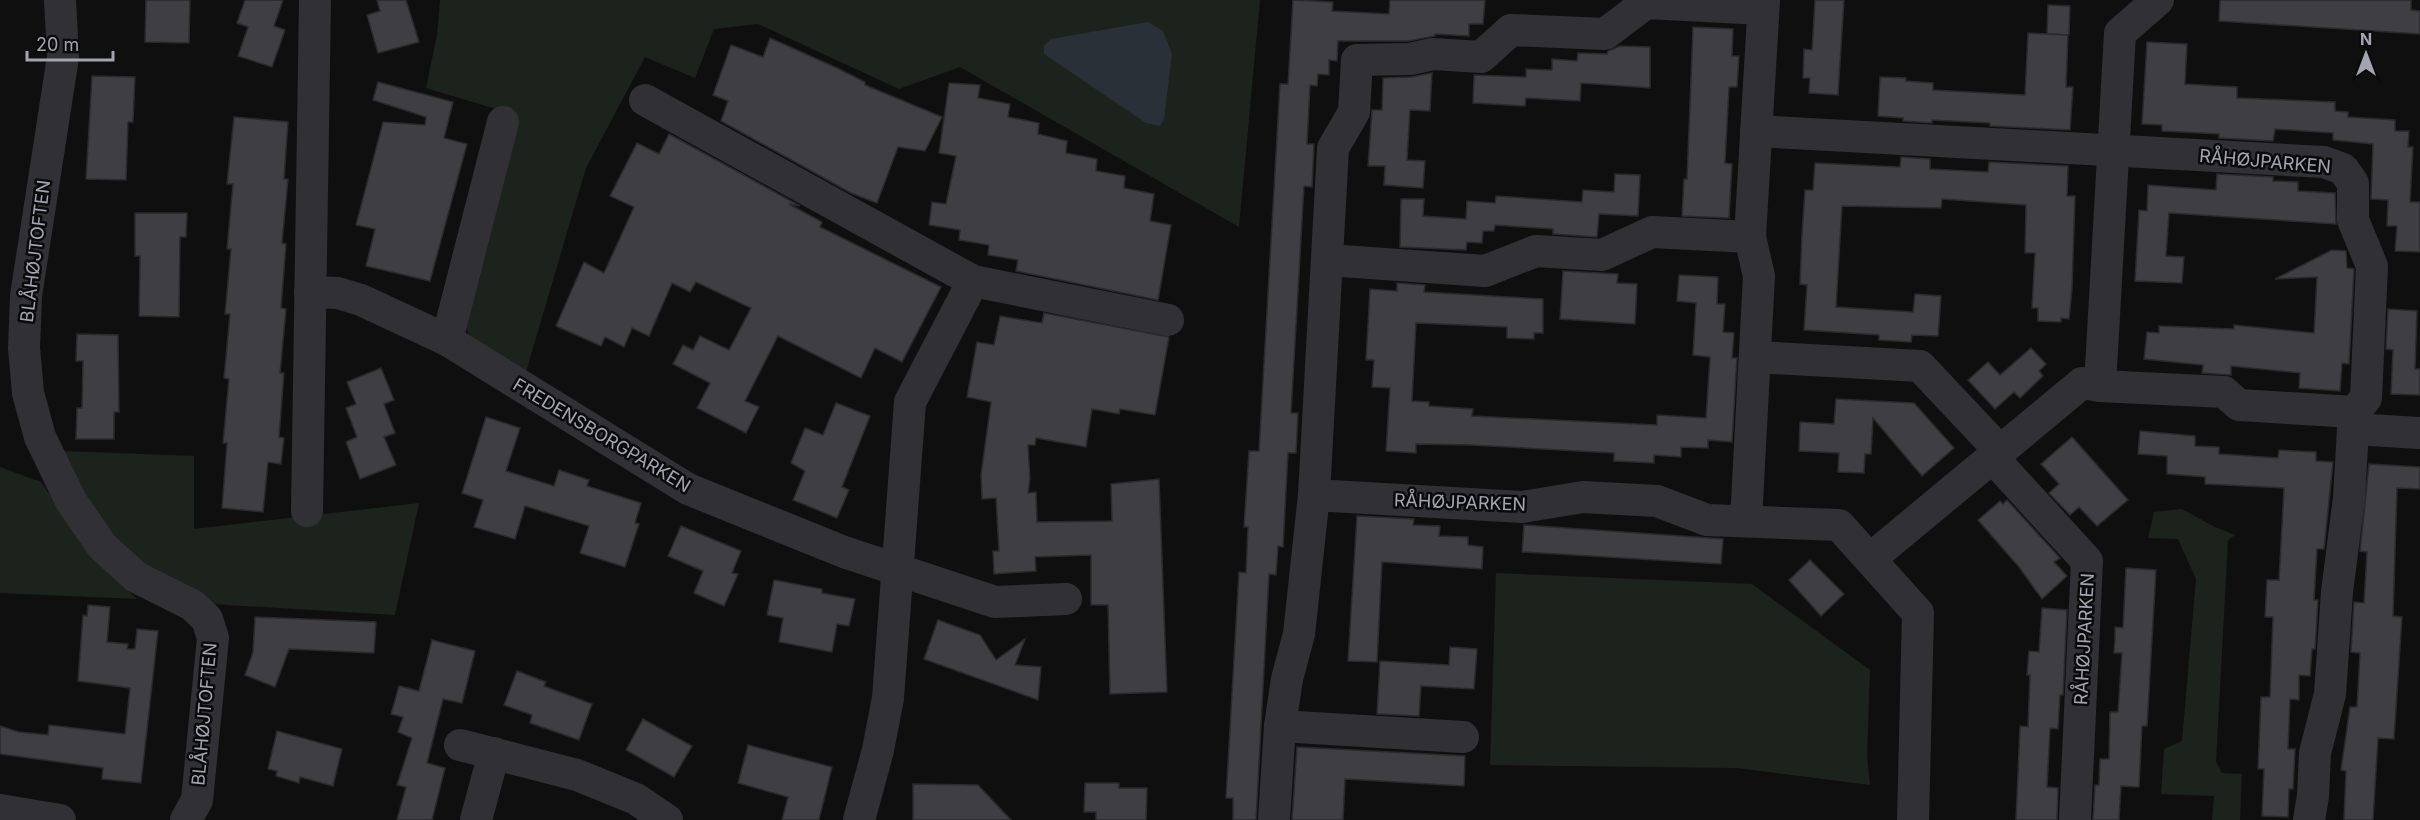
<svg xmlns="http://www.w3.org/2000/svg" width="2420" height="820" font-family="Inter,sans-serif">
<rect width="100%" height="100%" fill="#100f10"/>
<g fill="#1c231d">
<polygon points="440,0 1260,0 1239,227 960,67 899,89 758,24 714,29 695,78 645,57 586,168 526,372 471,341 465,325 516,115 426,88 437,35"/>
<polygon points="63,451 194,456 194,529 419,503 395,615 211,604 151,573 126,552 86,501"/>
<polygon points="0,467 41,482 95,559 137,599 0,593"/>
<polygon points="2182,509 2213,526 2235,535 2228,540 2216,762 2222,773 2242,774 2240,820 2212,820 2214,796 2161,794 2164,749 2182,741 2196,579 2178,539 2148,538 2154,512"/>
<polygon points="1496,573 1752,584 1870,670 1867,757 1870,785 1737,768 1490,765"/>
</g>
<polygon fill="#2a3037" points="1148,22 1163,31 1172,54 1164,119 1160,126 1146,123 1044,54 1044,46 1051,39"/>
<g fill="#3f3f43" stroke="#2a2a2c" stroke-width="1.5">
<polygon points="146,0 190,0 189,43 145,42"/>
<polygon points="245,0 283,0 274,26 285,30 272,67 238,56 248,27 237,23"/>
<polygon points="377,0 406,0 419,42 378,53 367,15 380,11"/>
<polygon points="1293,0 1333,2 1332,11 1389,14 1390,0 1485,0 1483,24 1469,24 1469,36 1435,34 1435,36 1408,41 1338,41 1337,61 1329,60 1329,75 1318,74 1317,86 1310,85 1307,144 1314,144 1312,187 1304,186 1291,413 1298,413 1296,453 1288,453 1283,547 1278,546 1276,575 1269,574 1256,820 1233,820 1233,798 1226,798 1239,572 1246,573 1248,527 1244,527 1249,451 1259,451 1280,84 1288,84"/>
<polygon points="1815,0 1844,0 1838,95 1809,93 1810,78 1803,78 1804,49 1812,50"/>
<polygon points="2220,0 2411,0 2411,10 2420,11 2420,34 2219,21"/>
<polygon points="2048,5 2070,6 2069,35 2047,34"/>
<polygon points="1693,27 1733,29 1732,56 1739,56 1737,87 1729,87 1725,163 1732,164 1729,218 1682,216 1684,179 1687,179"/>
<polygon points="2028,33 2068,35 2066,87 2073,87 2070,130 1990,126 1990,123 1932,120 1932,123 1903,121 1903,118 1878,116 1880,77 1906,78 1906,81 1933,83 1933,90 2025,95"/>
<polygon points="770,38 837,68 865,82 865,85 942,117 925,151 898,147 877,203 851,193 721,121 728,101 713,95 731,45 763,57"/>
<polygon points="2147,42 2187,44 2185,84 2237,87 2237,98 2335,102 2335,111 2348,112 2348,117 2395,120 2395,131 2409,131 2408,147 2413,147 2410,202 2420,202 2420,252 2395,251 2397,226 2387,226 2388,200 2371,199 2373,144 2333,140 2333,133 2275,129 2273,141 2219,138 2219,134 2162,131 2162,125 2142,124"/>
<polygon points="1620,46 1650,47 1650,88 1581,83 1580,101 1526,98 1525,106 1473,103 1474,75 1526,77 1526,69 1552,70 1552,59 1577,61 1578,53 1607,54 1608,51"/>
<polygon points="1432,73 1430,111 1410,110 1407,160 1425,161 1423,188 1384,185 1385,166 1368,166 1372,110 1382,110 1383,78 1411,77"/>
<polygon points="92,76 135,77 133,122 128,122 126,180 86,179"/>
<polygon points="378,82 453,102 444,138 467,144 430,281 366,266 375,229 356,225 383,122 425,125 426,117 373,100"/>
<polygon points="949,83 980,85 978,98 1010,104 1008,117 1039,123 1038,134 1067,141 1066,153 1097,159 1096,171 1125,176 1124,188 1154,194 1150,221 1171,225 1158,300 1016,271 1018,260 988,255 989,245 959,240 960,230 929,225 932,202 946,204 956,156 939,153"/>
<polygon points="234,117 288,122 284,179 288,179 282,243 286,244 281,308 286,309 280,373 284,373 279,437 284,438 281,464 268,462 263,512 222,508 227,443 223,443 229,379 224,378 230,314 225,314 231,249 227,249 233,184 227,184"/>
<polygon points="669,134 800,206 789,204 822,222 820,227 941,287 902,362 875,348 861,378 778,336 745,401 759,407 746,433 697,408 710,383 673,364 683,345 693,350 700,336 729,350 751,308 696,282 690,292 672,283 649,336 632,328 624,347 605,337 601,346 556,326 584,262 604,273 634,207 610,196 637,143 659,154"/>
<polygon points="1901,157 1930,159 1930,169 1988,172 1989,162 2068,166 2067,196 2075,196 2072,289 2069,319 2061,318 2061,322 2038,321 2038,308 2032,308 2035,253 2025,253 2026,205 1942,199 1941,208 1842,206 1836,307 1913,312 1915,294 1941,296 1938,336 1912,335 1911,342 1879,340 1879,335 1804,330 1807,285 1800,284 1802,234 1805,190 1813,190 1815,163 1900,167"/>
<polygon points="1615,174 1640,175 1638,216 1599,214 1597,237 1553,234 1553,229 1495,225 1494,231 1483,231 1482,243 1467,242 1466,250 1400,247 1401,199 1424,199 1423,216 1466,219 1467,201 1495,203 1496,196 1582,202 1583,190 1614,192"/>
<polygon points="2217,174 2273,177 2273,181 2298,182 2298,191 2335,193 2336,224 2169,213 2166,256 2184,257 2182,283 2135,281 2139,210 2147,211 2148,185 2216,190"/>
<polygon points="135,213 187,213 186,237 180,237 179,317 139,316 140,256 135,256"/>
<polygon points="2332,250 2346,251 2347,268 2354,269 2349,364 2342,363 2340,391 2299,388 2300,373 2231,366 2231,375 2202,373 2203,365 2144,359 2147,332 2159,333 2159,326 2234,329 2234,325 2314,333 2317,277 2275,279"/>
<polygon points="1563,271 1618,274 1617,283 1637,284 1635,324 1560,319"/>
<polygon points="1679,275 1718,277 1717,304 1725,304 1723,332 1734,333 1732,358 1737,358 1732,442 1708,440 1708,448 1681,447 1681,457 1654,455 1654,463 1614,461 1614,453 1471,445 1416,444 1416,453 1386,451 1390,388 1372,387 1374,360 1366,360 1370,289 1397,291 1397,283 1425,285 1424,292 1543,299 1543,333 1534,333 1534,339 1507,338 1507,327 1416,323 1412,401 1429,402 1429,406 1473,409 1472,416 1657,425 1657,415 1706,418 1710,357 1693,355 1696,303 1677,301"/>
<polygon points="2388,309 2417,311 2415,369 2420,369 2420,395 2391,394 2393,350 2386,349"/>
<polygon points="1044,313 1169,337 1155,415 1120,409 1119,414 1092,409 1086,447 1036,438 1035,445 1028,445 1030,479 1028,493 1036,492 1037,522 1112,521 1111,484 1159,479 1167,692 1110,694 1108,605 1091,605 1091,555 1035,557 1036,571 994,574 993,551 999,551 996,498 982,499 981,475 991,402 967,397 977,342 994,345 1000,316 1042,323"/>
<polygon points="77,334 118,335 119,412 114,412 114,439 76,439 77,408 82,408 83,361 76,361"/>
<polygon points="2031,348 2046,364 2039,371 2043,376 2020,398 2014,392 1995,409 1968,380 1988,362 2000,375"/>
<polygon points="381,368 394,400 384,404 395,433 384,437 396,465 360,479 346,442 357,437 346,408 356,404 347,382"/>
<polygon points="1836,399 1914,403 1954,448 1922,476 1873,418 1871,454 1865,454 1864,473 1838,472 1839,453 1799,451 1800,422 1834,424"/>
<polygon points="836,403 870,416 842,487 849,490 837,518 793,500 805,471 791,463 805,428 823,435"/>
<polygon points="486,417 520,428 506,471 554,486 559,470 589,480 587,486 641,503 635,523 639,524 625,567 580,553 589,526 525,506 515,539 474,527 483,500 462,493"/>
<polygon points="2140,431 2195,436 2195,446 2219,447 2219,454 2278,458 2279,450 2316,452 2316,461 2333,462 2324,549 2317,549 2314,600 2318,600 2315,649 2312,649 2310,676 2299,675 2299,700 2290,699 2288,749 2295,749 2293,789 2289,789 2288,817 2262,816 2264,769 2258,769 2261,697 2270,697 2273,617 2265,617 2267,580 2279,580 2284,488 2205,484 2205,477 2167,474 2167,456 2138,454"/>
<polygon points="2072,437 2128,500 2097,526 2079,507 2070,515 2049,493 2059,484 2041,464"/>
<polygon points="2369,464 2420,467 2420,489 2397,488 2393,616 2402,617 2394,739 2378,738 2373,820 2344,820 2346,771 2341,770 2350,707 2357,707 2360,653 2351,652 2354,602 2364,603 2367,552 2360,551"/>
<polygon points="2007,500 2060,558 2054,562 2067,576 2042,599 2019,567 1978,520 2000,501 2003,504"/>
<polygon points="1357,516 1414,519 1413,525 1440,526 1439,536 1468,537 1468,545 1483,547 1482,569 1382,562 1377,662 1348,661"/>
<polygon points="1524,525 1723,539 1721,564 1522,552"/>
<polygon points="681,526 741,551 732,573 738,574 724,606 694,593 703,571 668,556"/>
<polygon points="1810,560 1844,594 1821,616 1789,580"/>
<polygon points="2126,568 2156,570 2147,726 2142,726 2139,787 2121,786 2119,820 2093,820 2095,785 2099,785 2100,759 2109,759 2110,712 2118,712 2122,653 2114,653 2115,639 2115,627 2123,628"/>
<polygon points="774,580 822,589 822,593 855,599 849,626 837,624 832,652 779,642 783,618 767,615"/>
<polygon points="88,605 110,607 107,642 128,644 127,649 135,649 137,629 158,631 141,783 102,779 103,768 0,754 0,726 19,732 48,735 49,725 125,734 130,688 78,681 83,615 87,616"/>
<polygon points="2042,608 2067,610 2063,695 2060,695 2058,729 2050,728 2047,787 2058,788 2057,820 2016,820 2020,726 2028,727 2030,675 2027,675 2029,651 2039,652"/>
<polygon points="255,617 376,622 374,653 289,649 275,687 245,675 253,652"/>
<polygon points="938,620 980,635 996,660 1025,639 1015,665 1041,667 1038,700 924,659"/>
<polygon points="432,640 475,651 462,703 443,699 427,763 445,768 432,820 397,820 406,787 397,785 412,738 398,732 403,717 391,714 399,686 419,691"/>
<polygon points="1450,647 1477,649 1474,689 1421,686 1419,716 1377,714 1380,661 1449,665"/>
<polygon points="517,671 546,682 544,686 592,704 579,740 530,723 532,715 504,705"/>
<polygon points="643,719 692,746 674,777 626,750"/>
<polygon points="277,731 342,749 333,786 300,777 299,783 276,776 277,771 268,769"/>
<polygon points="748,745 832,767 819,820 782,820 788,797 738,783"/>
<polygon points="1297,747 1465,756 1464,786 1345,779 1343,820 1292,820"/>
<polygon points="1085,783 1119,783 1119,788 1147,788 1146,820 1096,820 1096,812 1084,812"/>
<polygon points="913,784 978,785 1011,820 913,820"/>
</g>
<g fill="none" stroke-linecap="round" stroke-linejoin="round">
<g stroke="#313135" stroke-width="32">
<polyline points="60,0 63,57 26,296 24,348 28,393 40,437 71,501 102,546 136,577 192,605 207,619 213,638 197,800 186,820"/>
<polyline points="645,100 973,281 1168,320"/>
<polyline points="1756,131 2324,162 2343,169 2353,183 2353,220 2372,266 2366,398 2354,412 2349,498 2337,592 2330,694 2315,753 2313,796 2309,820"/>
<polyline points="1327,260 1485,271 1536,251 1602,255 1652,232 1750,237"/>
<polyline points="310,292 338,293 361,300 447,340 688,489 844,552 995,602 1066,599"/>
<polyline points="447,340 503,122"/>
<polyline points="1755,357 1920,366 2001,452"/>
<polyline points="2100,386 2120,33 2158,0"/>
<polyline points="2353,429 2420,433"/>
<polyline points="1993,458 2087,561 2075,820"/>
<polyline points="1314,495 1522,507 1583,497 1657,501 1707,520 1839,525 1918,613 1913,820"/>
<polyline points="307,511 315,0"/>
<polyline points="1746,521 1759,276 1750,237 1764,0"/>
<polyline points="1870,559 2082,383 2100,386 2224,392 2239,405 2354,412"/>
<polyline points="1280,726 1463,737"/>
<polyline points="460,745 577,775 636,799 667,820"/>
<polyline points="0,810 60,820"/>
<polyline points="476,820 494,753"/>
<polyline points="859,820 878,750 888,698 910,402 973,281"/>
<polyline points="1274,820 1280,726 1287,679 1299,634 1314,495 1333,148 1354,112 1357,60 1410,59 1433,54 1481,57 1511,30 1605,34 1646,3 1763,9"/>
</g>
</g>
<g text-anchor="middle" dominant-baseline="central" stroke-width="5" stroke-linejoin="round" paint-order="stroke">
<g font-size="18" fill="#a2a4b0" stroke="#0b0a0b">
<text transform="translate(2265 161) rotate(5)">RÅHØJPARKEN</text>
<text transform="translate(35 251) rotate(-83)">BLÅHØJTOFTEN</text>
<text transform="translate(602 435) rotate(31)">FREDENSBORGPARKEN</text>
<text transform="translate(1460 502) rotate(2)">RÅHØJPARKEN</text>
<text transform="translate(2084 639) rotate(-87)">RÅHØJPARKEN</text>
<text transform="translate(204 714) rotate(-85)">BLÅHØJTOFTEN</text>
</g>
</g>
<g transform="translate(2366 54)" stroke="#0b0a0b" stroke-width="4.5" paint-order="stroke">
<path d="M0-4.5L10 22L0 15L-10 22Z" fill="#a2a4b0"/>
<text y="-9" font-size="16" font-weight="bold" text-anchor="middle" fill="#a2a4b0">N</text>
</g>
<path d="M27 51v9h86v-9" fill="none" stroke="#a2a4b0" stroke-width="3"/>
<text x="36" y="51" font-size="18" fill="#a2a4b0" stroke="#0b0a0b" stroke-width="4.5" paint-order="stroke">20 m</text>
</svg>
